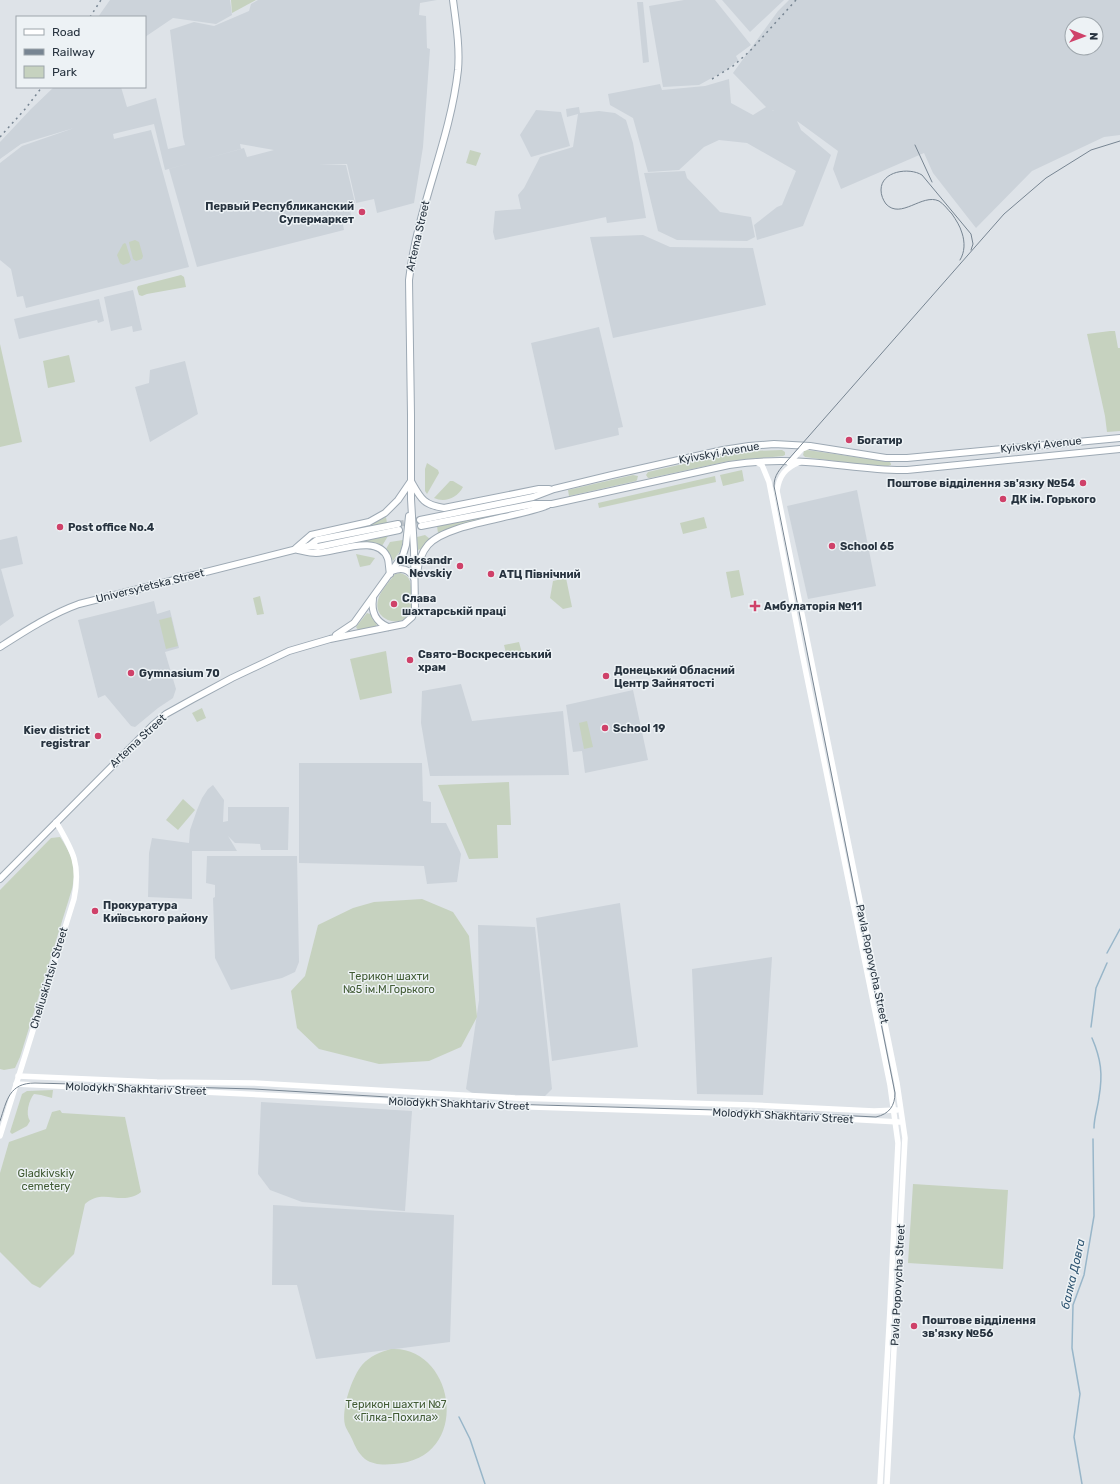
<svg xmlns="http://www.w3.org/2000/svg" width="1120" height="1484" font-family="Rubik,sans-serif">
<rect width="100%" height="100%" fill="#dee3e8"/>
<g fill="#ccd3da" fill-rule="evenodd">
<polygon points="110,0 230,0 232,15 216,24 173,18 145,37 145,17 98,17"/>
<polygon points="258,0 437,0 420,3 419,15 426,16 427,48 430,49 423,147 414,203 377,213 374,199 356,203 347,164 319,164 346,165 355,203 349,204 351,216 342,219 344,230 197,267 169,169 244,148 247,157 274,150 240,144 241,149 165,170 154,124 113,134 114,139 151,130 189,267 26,308 23,296 17,297 11,269 0,260 0,163 22,146 74,128 21,144 0,159 0,142 31,109 54,87 121,87 127,107 156,98 168,149 185,145 183,137 170,30 194,22 214,26 249,11 251,4"/>
<polygon points="684,0 715,0 751,45 736,56 738,60 728,69 699,85 663,87 649,6"/>
<polygon points="722,0 784,0 750,32"/>
<path d="M789,0H1120V135L1104,137L1032,171L976,228L933,173L924,153L841,189L833,169L838,151L797,121L801,130L831,155L803,226L757,240L754,225L777,207L782,205L796,171L747,143L719,140L704,147L679,170L648,172L633,118L610,105L608,94L660,84L662,90L705,86L729,79L731,103L753,115L766,107L774,111L766,107L733,73L778,11ZM1072,24H1096V48H1072Z"/>
<polygon points="637,2 643,2 649,62 643,63"/>
<polygon points="579,107 580,113 599,111 615,113 626,120 633,143 646,218 607,223 606,217 495,240 493,232 495,211 521,209 518,195 524,188 540,157 573,147 578,114 567,117 566,109"/>
<polygon points="536,110 561,112 570,146 531,157 520,135"/>
<polygon points="685,171 687,178 720,212 751,217 755,237 747,241 677,240 658,231 644,173"/>
<polygon points="643,235 670,247 753,248 766,305 613,338 590,237"/>
<polygon points="133,290 142,330 133,332 132,326 111,331 104,297"/>
<polygon points="99,299 104,321 98,323 97,320 19,339 14,319"/>
<polygon points="599,327 623,427 618,428 619,435 555,450 531,343"/>
<polygon points="185,361 198,414 150,442 135,387 149,383 150,370"/>
<polygon points="857,490 876,586 808,599 787,506"/>
<polygon points="17,536 23,564 1,569 14,616 0,626 0,540"/>
<polygon points="154,601 157,614 170,610 179,648 165,652 176,689 173,698 158,708 135,727 131,726 105,695 98,698 78,620"/>
<polygon points="461,684 472,721 563,711 569,775 430,776 421,723 422,691"/>
<polygon points="633,690 648,760 585,773 582,751 573,752 566,705"/>
<polygon points="299,763 422,763 423,801 431,802 431,823 446,823 461,854 457,882 427,884 424,866 299,863"/>
<polygon points="213,785 224,800 223,822 228,821 228,807 289,807 288,850 261,850 260,844 235,843 228,836 237,851 192,851 192,899 148,897 149,853 152,838 189,843 190,830 197,810 202,798 208,789"/>
<polygon points="207,856 297,856 299,962 295,972 282,978 231,990 215,958 213,898 215,897 215,885 206,883"/>
<polygon points="620,903 638,1047 552,1061 536,918"/>
<polygon points="478,925 535,927 552,1089 545,1096 472,1093 466,1089 479,1000"/>
<polygon points="772,957 763,1095 697,1094 692,969"/>
<polygon points="261,1102 412,1111 405,1211 302,1202 270,1190 258,1174"/>
<polygon points="273,1205 454,1215 450,1342 316,1359 297,1285 272,1285"/>
</g>
<g fill="#c6d2bf">
<polygon points="231,0 256,0 232,13"/>
<polygon points="470,150 481,153 476,166 466,163"/>
<polygon points="135,240 139,242 143,256 142,259 136,261 133,259 129,243 129,242"/>
<polygon points="125,243 126,244 131,260 129,263 123,265 120,263 117,255 123,244"/>
<polygon points="181,275 184,277 186,287 147,294 142,296 139,295 137,288 138,286"/>
<polygon points="1110,331 1115,331 1118,348 1120,348 1120,431 1107,432 1105,416 1087,334"/>
<polygon points="0,344 22,442 0,447"/>
<polygon points="69,355 75,382 48,388 43,361"/>
<polygon points="782,450 785,452 785,455 783,456 729,461 650,478 648,478 646,475 648,472 722,455 751,451"/>
<polygon points="807,450 890,462 891,464 891,465 888,466 864,465 805,457 803,455 804,451"/>
<polygon points="427,463 438,470 439,473 427,494 425,491 425,469"/>
<polygon points="742,470 744,481 723,486 720,475"/>
<polygon points="633,475 638,476 637,480 636,481 569,496 568,490"/>
<polygon points="715,476 716,482 599,508 598,503"/>
<path d="M450,481H453L463,487C457,498 445,503 434,498Z"/>
<polygon points="523,509 522,511 451,528 438,533 437,526"/>
<polygon points="386,517 387,523 313,539 312,537 367,526"/>
<polygon points="704,517 707,528 683,534 680,523"/>
<polygon points="425,535 430,539 421,549 418,550 417,537"/>
<path d="M388,536L382,546C361,534 337,553 316,551Z"/>
<polygon points="403,540 401,550 393,561 386,549 390,542"/>
<polygon points="356,554 375,558 370,565 360,567"/>
<polygon points="739,570 744,595 731,598 726,572"/>
<path d="M400,573C409,575 411,581 411,589C411,595 412,602 411,608C407,631 372,622 378,600C380,591 390,581 395,574Z"/>
<polygon points="566,578 572,607 563,609 550,598 553,581"/>
<polygon points="260,596 264,614 257,615 253,598"/>
<polygon points="367,613 370,614 377,624 376,626 358,630 356,627"/>
<polygon points="171,617 178,646 166,649 159,620"/>
<polygon points="519,642 522,653 507,657 504,645"/>
<polygon points="386,651 392,693 360,700 350,659"/>
<polygon points="202,708 206,718 197,722 192,713"/>
<polygon points="587,721 593,747 584,749 579,723"/>
<polygon points="509,782 511,825 497,825 498,858 469,859 438,785"/>
<polygon points="183,799 195,810 178,830 166,820"/>
<path d="M60,837C72,855 77,867 72,889L20,1057L15,1068L4,1070L0,1069V890L51,838Z"/>
<polygon points="422,899 453,912 469,936 477,1017 461,1047 429,1061 379,1064 319,1049 297,1028 291,991 305,976 318,925 353,908 374,902"/>
<path d="M53,1090L52,1098L41,1095L34,1094C29,1100 25,1114 30,1121L27,1126L12,1134L10,1132L22,1094L27,1091Z"/>
<path d="M60,1110L62,1113L125,1117L141,1192C122,1207 103,1187 85,1204L74,1254L40,1288L32,1284L0,1252V1173L9,1142L46,1129L52,1112Z"/>
<polygon points="913,1184 1008,1190 1003,1269 908,1263"/>
<path d="M391,1349C455,1345 474,1459 394,1464C384,1465 373,1465 365,1459C358,1453 355,1446 352,1439C350,1434 346,1429 345,1425C341,1409 352,1377 362,1365C370,1356 380,1352 391,1349Z"/>
</g>
<g fill="none" stroke-linecap="round" stroke-linejoin="round">
<g stroke="#98b6c9" stroke-width="1.5">
<polyline points="1107,953 1120,929"/>
<polyline points="1091,1027 1096,988 1107,963"/>
<path d="M1092,1038C1101,1059 1103,1074 1099,1097C1098,1107 1094,1117 1094,1128"/>
<polyline points="459,1417 470,1439 485,1484"/>
<polyline points="1082,1484 1074,1437 1080,1394 1072,1348 1073,1305 1084,1275 1094,1216 1093,1139"/>
</g>
<polyline stroke="#b9c0c6" stroke-width="6" stroke-dasharray="6 3" stroke-linecap="butt" points="398,524 420,520"/>
<defs>
<g id="primary">
<path d="M412,483C421,499 424,505 444,508L539,489H549"/>
<polyline points="420,520 533,497 554,489 612,475 723,450 749,446 774,444 810,446 886,458 907,458 1120,438"/>
<path d="M421,526L534,504H552L729,465C755,461 780,460 806,462C840,464 873,471 907,470L1120,449"/>
<polyline points="309,546 317,540 398,524"/>
<polyline points="296,548 311,535 369,522 385,513 398,500 411,481"/>
<path d="M298,550C303,551 310,553 316,553C335,553 379,532 388,559C389,563 389,569 390,574"/>
<path d="M392,571C402,567 409,569 414,578"/>
<path d="M417,574C418,564 422,552 428,545C447,523 518,518 548,505"/>
<path d="M373,599C371,612 376,622 388,627"/>
<polyline points="336,635 354,623 403,555 406,545 409,516"/>
<path d="M0,647C25,631 51,614 79,604L309,546L318,547L399,530"/>
<path d="M0,879L153,725L166,714L193,699L232,678L289,651L330,639L404,624L412,617L415,608L414,550L411,499V415L409,280C417,208 450,142 458,70C460,47 456,23 453,0"/>
</g>
</defs>
<use href="#primary" stroke="#9da9b4" stroke-width="8"/>
<g stroke="#fff" stroke-width="5.5">
<polyline points="756,462 762,465 769,482 802,653 890,1085 898,1143 890,1309 880,1484"/>
<path d="M800,462C785,468 779,476 777,491L897,1083L905,1138L887,1484"/>
<polyline points="789,463 802,449 810,446"/>
<polyline points="18,1076 157,1082 254,1083 515,1098 752,1105 874,1111 897,1110"/>
<polyline points="16,1084 158,1091 203,1092 467,1105 751,1114 899,1122"/>
<path d="M0,1136L74,899C81,864 73,851 56,822"/>
</g>
<use href="#primary" stroke="#fff" stroke-width="6"/>
<g stroke="#778592" stroke-width="1">
<polyline points="915,145 932,182"/>
<path d="M960,260C965,252 965,242 962,233C960,226 956,220 952,214C948,210 944,204 939,201C922,193 901,220 886,204C883,200 881,195 881,190C881,171 909,167 922,175L971,234L973,244L971,250"/>
<path d="M0,1121C7,1100 9,1083 35,1083L254,1089L505,1104L752,1111L876,1117C889,1114 895,1106 895,1093L774,486C774,475 780,469 787,461L1004,214L1046,178L1091,150L1120,141"/>
</g>
<g stroke="#778592" stroke-width="1.5" stroke-dasharray="2 4" stroke-linecap="butt">
<polyline points="90,17 101,0"/>
<polyline points="712,79 733,66 750,51 796,0"/>
<polyline points="0,137 26,108 42,87"/>
</g>
</g>
<g fill="#cf4169" stroke="#edf2f5" stroke-width="1.5">
<circle cx="362" cy="212" r="4"/>
<circle cx="849" cy="440" r="4"/>
<circle cx="1083" cy="483" r="4"/>
<circle cx="1003" cy="499" r="4"/>
<circle cx="60" cy="527" r="4"/>
<circle cx="832" cy="546" r="4"/>
<circle cx="460" cy="566" r="4"/>
<circle cx="491" cy="574" r="4"/>
<circle cx="394" cy="604" r="4"/>
<path d="M753 600h4v4h4v4h-4v4h-4v-4h-4v-4h4z"/>
<circle cx="410" cy="660" r="4"/>
<circle cx="131" cy="673" r="4"/>
<circle cx="606" cy="676" r="4"/>
<circle cx="605" cy="728" r="4"/>
<circle cx="98" cy="736" r="4"/>
<circle cx="95" cy="911" r="4"/>
<circle cx="914" cy="1326" r="4"/>
</g>
<g text-anchor="middle" dominant-baseline="central" stroke-width="3" stroke-linejoin="round" paint-order="stroke">
<g font-size="11" font-weight="bold" fill="#27333f" stroke="#edf2f5" text-anchor="start">
<text x="354" y="206" text-anchor="end">Первый Республиканский<tspan x="354" dy="13">Супермаркет</tspan></text>
<text x="857" y="440">Богатир</text>
<text x="1075" y="483" text-anchor="end">Поштове відділення зв'язку №54</text>
<text x="1011" y="499">ДК ім. Горького</text>
<text x="68" y="527">Post office No.4</text>
<text x="840" y="546">School 65</text>
<text x="452" y="560" text-anchor="end">Oleksandr<tspan x="452" dy="13">Nevskiy</tspan></text>
<text x="499" y="574">АТЦ Північний</text>
<text x="402" y="598">Слава<tspan x="402" dy="13">шахтарській праці</tspan></text>
<text x="764" y="606">Амбулаторія №11</text>
<text x="418" y="654">Свято-Воскресенський<tspan x="418" dy="13">храм</tspan></text>
<text x="614" y="670">Донецький Обласний<tspan x="614" dy="13">Центр Зайнятості</tspan></text>
<text x="139" y="673">Gymnasium 70</text>
<text x="613" y="728">School 19</text>
<text x="90" y="730" text-anchor="end">Kiev district<tspan x="90" dy="13">registrar</tspan></text>
<text x="103" y="905">Прокуратура<tspan x="103" dy="13">Київського району</tspan></text>
<text x="922" y="1320">Поштове відділення<tspan x="922" dy="13">зв'язку №56</tspan></text>
</g>
<g font-size="11" fill="#27333f" stroke="#edf2f5">
<text transform="translate(418 236) rotate(-77)">Artema Street</text>
<text transform="translate(1041 445) rotate(-6)">Kyivskyi Avenue</text>
<text transform="translate(719 453) rotate(-10)">Kyivskyi Avenue</text>
<text transform="translate(150 586) rotate(-14)">Universytetska Street</text>
<text transform="translate(138 741) rotate(-43)">Artema Street</text>
<text transform="translate(872 964) rotate(78)">Pavla Popovycha Street</text>
<text transform="translate(49 978) rotate(-73)">Cheliuskintsiv Street</text>
<text transform="translate(136 1089) rotate(2)">Molodykh Shakhtariv Street</text>
<text transform="translate(459 1104) rotate(2)">Molodykh Shakhtariv Street</text>
<text transform="translate(783 1116) rotate(3)">Molodykh Shakhtariv Street</text>
<text transform="translate(898 1285) rotate(-87)">Pavla Popovycha Street</text>
</g>
<g font-size="11" fill="#415b34" stroke="#edf2f5">
<text x="389" y="976">Терикон шахти<tspan x="389" dy="13">№5 ім.М.Горького</tspan></text>
<text x="46" y="1173">Gladkivskiy<tspan x="46" dy="13">cemetery</tspan></text>
<text x="396" y="1404">Терикон шахти №7<tspan x="396" dy="13">«Гілка-Похила»</tspan></text>
</g>
<g font-size="12" font-style="italic" fill="#315773" stroke="#edf2f5">
<text transform="translate(1073 1274) rotate(-77)">балка Довга</text>
</g>
</g>
<rect x="16" y="16" width="130" height="72" fill="#edf2f5" stroke="#9ea6ac"/>
<rect x="24" y="29" width="20" height="6" fill="#ffffff" stroke="#9ea6ac"/>
<text x="52" y="36" font-size="12" fill="#27333f">Road</text>
<rect x="24" y="49" width="20" height="6" fill="#778592" stroke="#9ea6ac"/>
<text x="52" y="56" font-size="12" fill="#27333f">Railway</text>
<rect x="24" y="66" width="20" height="12" fill="#c6d2bf" stroke="#9ea6ac"/>
<text x="52" y="76" font-size="12" fill="#27333f">Park</text>
<g transform="translate(1084 36) rotate(91)"><circle r="19" fill="#edf2f5" stroke="#9ea6ac"/>
<path d="M0-3L7 15L0 10L-7 15Z" fill="#cf4169"/>
<text y="-6" font-size="11" font-weight="bold" text-anchor="middle" fill="#27333f">N</text>
</g>
</svg>
